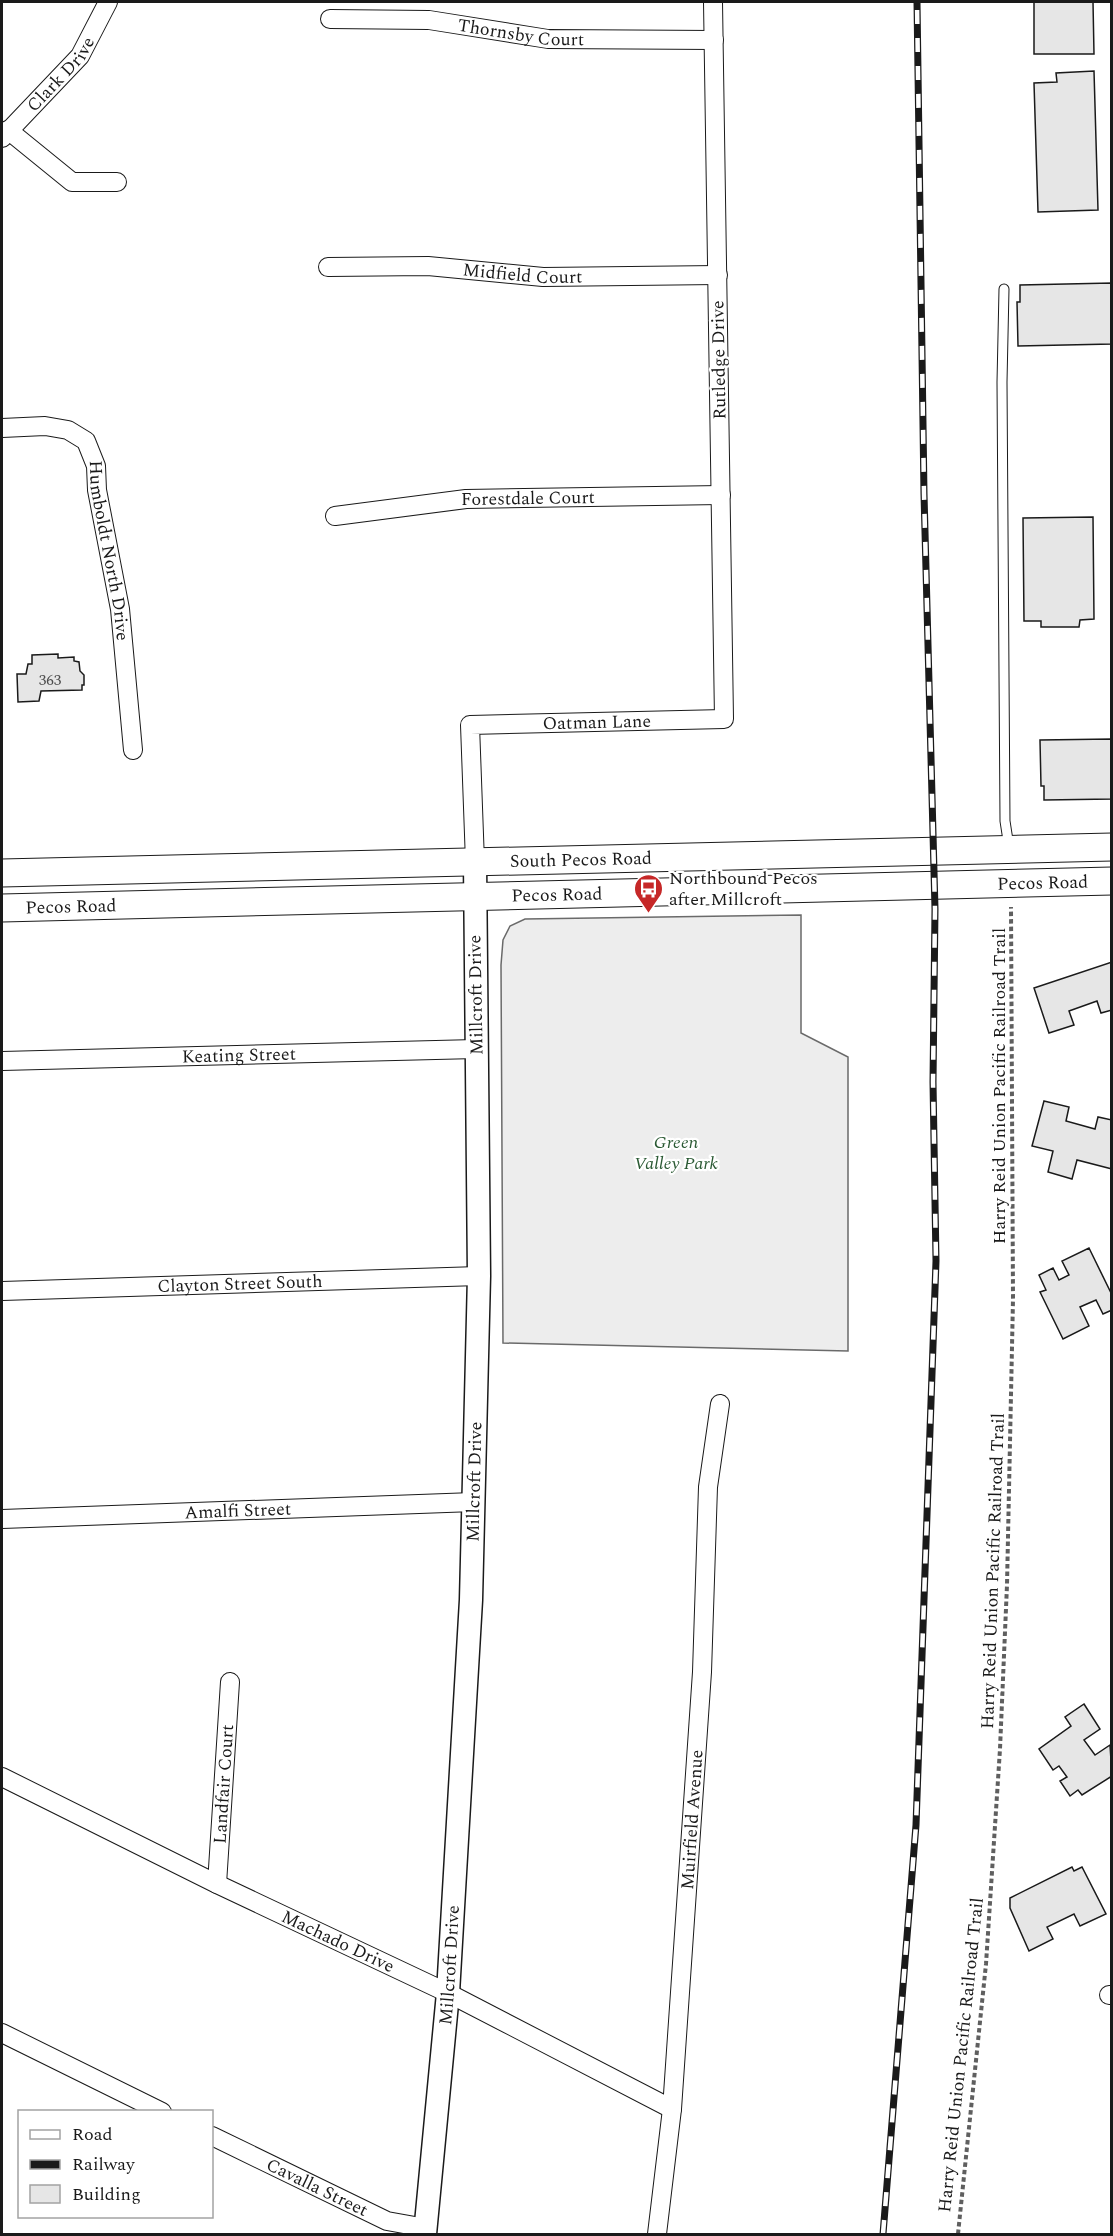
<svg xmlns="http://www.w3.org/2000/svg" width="1113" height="2236" font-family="Spectral,serif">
<rect width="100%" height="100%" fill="#fff"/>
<polygon fill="#ededed" stroke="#6a6a6a" stroke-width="1.5" points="801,915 801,1033 848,1057 848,1351 503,1343 501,965 503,940 510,926 525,919"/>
<g fill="#e6e6e6" stroke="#1a1a1a" stroke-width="1.5">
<polygon points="1034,2 1093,2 1094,54 1034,54"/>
<polygon points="1094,71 1098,210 1038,212 1034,83 1057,82 1056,73"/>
<polygon points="1112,283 1112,344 1018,346 1017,302 1020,302 1020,285"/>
<polygon points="1093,517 1094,619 1080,620 1079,627 1041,627 1041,621 1024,621 1023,518"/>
<polygon points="58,654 58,658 74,657 74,661 79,662 80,671 84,675 84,685 82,685 82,690 41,691 39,701 18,702 17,674 26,674 28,664 32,664 32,655"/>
<polygon points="1112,739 1112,799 1044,800 1044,786 1041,786 1040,740"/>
<polygon points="1112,962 1112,1010 1101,1013 1097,1001 1069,1011 1074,1025 1049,1033 1034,988"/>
<polygon points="1044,1101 1069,1107 1066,1121 1095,1129 1098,1117 1112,1120 1112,1169 1077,1160 1072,1179 1048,1172 1053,1151 1032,1146"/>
<polygon points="1089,1248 1112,1295 1112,1310 1103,1314 1096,1300 1080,1307 1089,1326 1063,1339 1040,1292 1046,1290 1039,1275 1053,1268 1059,1280 1069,1275 1062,1261"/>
<polygon points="1084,1704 1100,1729 1084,1740 1095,1755 1110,1745 1112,1776 1082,1795 1078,1790 1070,1796 1060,1781 1067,1777 1059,1766 1053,1770 1039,1749 1071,1726 1065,1717"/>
<polygon points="1072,1867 1074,1871 1082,1867 1106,1914 1080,1926 1074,1914 1047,1927 1053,1939 1029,1951 1010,1908 1010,1898"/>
</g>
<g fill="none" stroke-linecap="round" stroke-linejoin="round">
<defs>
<polyline id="service" points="1004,289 1002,382 1005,821 1009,847"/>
<g id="minor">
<path id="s1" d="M330,19L429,20L548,39L714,40"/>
<polyline points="8,130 72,182 117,182"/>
<path id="s2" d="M2,138L80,56L108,2"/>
<path id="s3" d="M328,267L428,266L543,277L718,275"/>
<path id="s4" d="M2,428L45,426L68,430L86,441L96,466L97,490L120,609L133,750"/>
<path id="s5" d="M335,516L466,499L721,495"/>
<path id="s6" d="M475,862L470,725L724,719L713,2"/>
<path id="s7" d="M2,1061L476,1049"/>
<path id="s8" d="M2,1291L479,1276"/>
<path id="s9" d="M2,1519L474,1502"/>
<path id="s10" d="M2,1777L217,1884L448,1993L672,2109"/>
<path id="s11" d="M217,1884L230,1682"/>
<polyline points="1109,1995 1112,1995"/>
<polyline points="2,2033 162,2112"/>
<path id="s12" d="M212,2136L387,2221L426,2228"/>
<path id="s13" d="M657,2234L672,2109L702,1672L708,1487L720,1404"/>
</g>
<g id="tertiary">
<path id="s14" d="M425,2234L448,1993L471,1600L479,1276L475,862"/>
</g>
<g id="primary">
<path id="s15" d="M2,873L1112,847"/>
<path id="s16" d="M2,908L1112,881"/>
</g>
</defs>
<use href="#service" stroke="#1a1a1a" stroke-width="11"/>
<use href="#minor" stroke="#1a1a1a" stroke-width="20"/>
<use href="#tertiary" stroke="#1a1a1a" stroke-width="25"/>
<use href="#primary" stroke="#1a1a1a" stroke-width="29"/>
<polyline stroke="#5f5f5f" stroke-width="4" stroke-dasharray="4.5 3" stroke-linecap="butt" points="958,2234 986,1964 1000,1749 1007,1585 1013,1299 1011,907"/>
<use href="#service" stroke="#fff" stroke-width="9"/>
<use href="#minor" stroke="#fff" stroke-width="18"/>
<use href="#tertiary" stroke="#fff" stroke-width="22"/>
<use href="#primary" stroke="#fff" stroke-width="27"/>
<defs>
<polyline id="rail" points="883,2234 916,1825 936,1261 933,1082 935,909 924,494 917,2"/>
</defs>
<use href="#rail" stroke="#1a1a1a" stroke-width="7"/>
<use href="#rail" stroke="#fff" stroke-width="4.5" stroke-dasharray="14" stroke-linecap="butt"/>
</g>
<defs>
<symbol id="bus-pin" viewBox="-11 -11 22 30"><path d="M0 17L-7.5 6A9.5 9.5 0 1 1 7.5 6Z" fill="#c62828" stroke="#fff"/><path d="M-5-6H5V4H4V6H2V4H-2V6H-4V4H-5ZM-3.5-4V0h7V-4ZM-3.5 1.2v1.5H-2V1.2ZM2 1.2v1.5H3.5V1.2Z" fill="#fff"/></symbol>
</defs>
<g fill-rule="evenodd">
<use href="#bus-pin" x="632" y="872" width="33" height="45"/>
</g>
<g text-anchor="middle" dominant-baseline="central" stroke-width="4.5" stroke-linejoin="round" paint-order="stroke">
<g font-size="15" fill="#4d4d4d">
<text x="50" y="680">363</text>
</g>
<g font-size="18" fill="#1a1a1a" stroke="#fff">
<text stroke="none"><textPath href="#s1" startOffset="192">Thornsby Court</textPath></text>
<text stroke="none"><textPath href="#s2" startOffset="87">Clark Drive</textPath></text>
<text stroke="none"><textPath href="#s3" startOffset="195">Midfield Court</textPath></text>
<text transform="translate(719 360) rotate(-91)">Rutledge Drive</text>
<text stroke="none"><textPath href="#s5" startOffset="194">Forestdale Court</textPath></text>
<text stroke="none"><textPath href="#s4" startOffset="200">Humboldt North Drive</textPath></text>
<text stroke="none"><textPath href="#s6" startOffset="264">Oatman Lane</textPath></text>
<text stroke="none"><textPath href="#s15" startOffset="579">South Pecos Road</textPath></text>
<text stroke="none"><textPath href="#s16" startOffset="1041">Pecos Road</textPath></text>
<text stroke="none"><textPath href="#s16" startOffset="555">Pecos Road</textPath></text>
<text stroke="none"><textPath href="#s16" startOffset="69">Pecos Road</textPath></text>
<text transform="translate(476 995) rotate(-91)">Millcroft Drive</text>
<text stroke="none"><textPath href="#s7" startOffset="237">Keating Street</textPath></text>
<text transform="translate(999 1086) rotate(-90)">Harry Reid Union Pacific Railroad Trail</text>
<text stroke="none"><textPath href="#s8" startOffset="238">Clayton Street South</textPath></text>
<text stroke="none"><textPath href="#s14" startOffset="754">Millcroft Drive</textPath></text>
<text stroke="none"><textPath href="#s9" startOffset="236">Amalfi Street</textPath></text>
<text transform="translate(993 1571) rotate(-88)">Harry Reid Union Pacific Railroad Trail</text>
<text stroke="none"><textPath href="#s11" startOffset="100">Landfair Court</textPath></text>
<text stroke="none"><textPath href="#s13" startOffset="416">Muirfield Avenue</textPath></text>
<text stroke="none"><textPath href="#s10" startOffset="374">Machado Drive</textPath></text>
<text stroke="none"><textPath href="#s14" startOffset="270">Millcroft Drive</textPath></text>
<text transform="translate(961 2055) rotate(-84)">Harry Reid Union Pacific Railroad Trail</text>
<text stroke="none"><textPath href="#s12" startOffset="117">Cavalla Street</textPath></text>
</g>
<g font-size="18" fill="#1a1a1a" stroke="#fff" text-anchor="start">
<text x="669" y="878">Northbound Pecos<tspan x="669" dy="21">after Millcroft</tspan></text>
</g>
<g font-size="18" font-style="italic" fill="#2b5a34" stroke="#fff">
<text x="676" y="1142">Green<tspan x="676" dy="21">Valley Park</tspan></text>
</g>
</g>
<rect width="1113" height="2236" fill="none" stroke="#1a1a1a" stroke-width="6"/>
<rect x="18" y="2110" width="195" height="108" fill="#ffffff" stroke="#a3a3a3" stroke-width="1.5"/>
<rect x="30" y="2130" width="30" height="9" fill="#ffffff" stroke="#a3a3a3" stroke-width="1.5"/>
<text x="72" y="2140" font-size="18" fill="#1a1a1a">Road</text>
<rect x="30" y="2160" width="30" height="9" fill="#1a1a1a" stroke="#a3a3a3" stroke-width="1.5"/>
<text x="72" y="2170" font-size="18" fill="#1a1a1a">Railway</text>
<rect x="30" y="2185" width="30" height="18" fill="#e6e6e6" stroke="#a3a3a3" stroke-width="1.5"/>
<text x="72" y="2200" font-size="18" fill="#1a1a1a">Building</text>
</svg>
